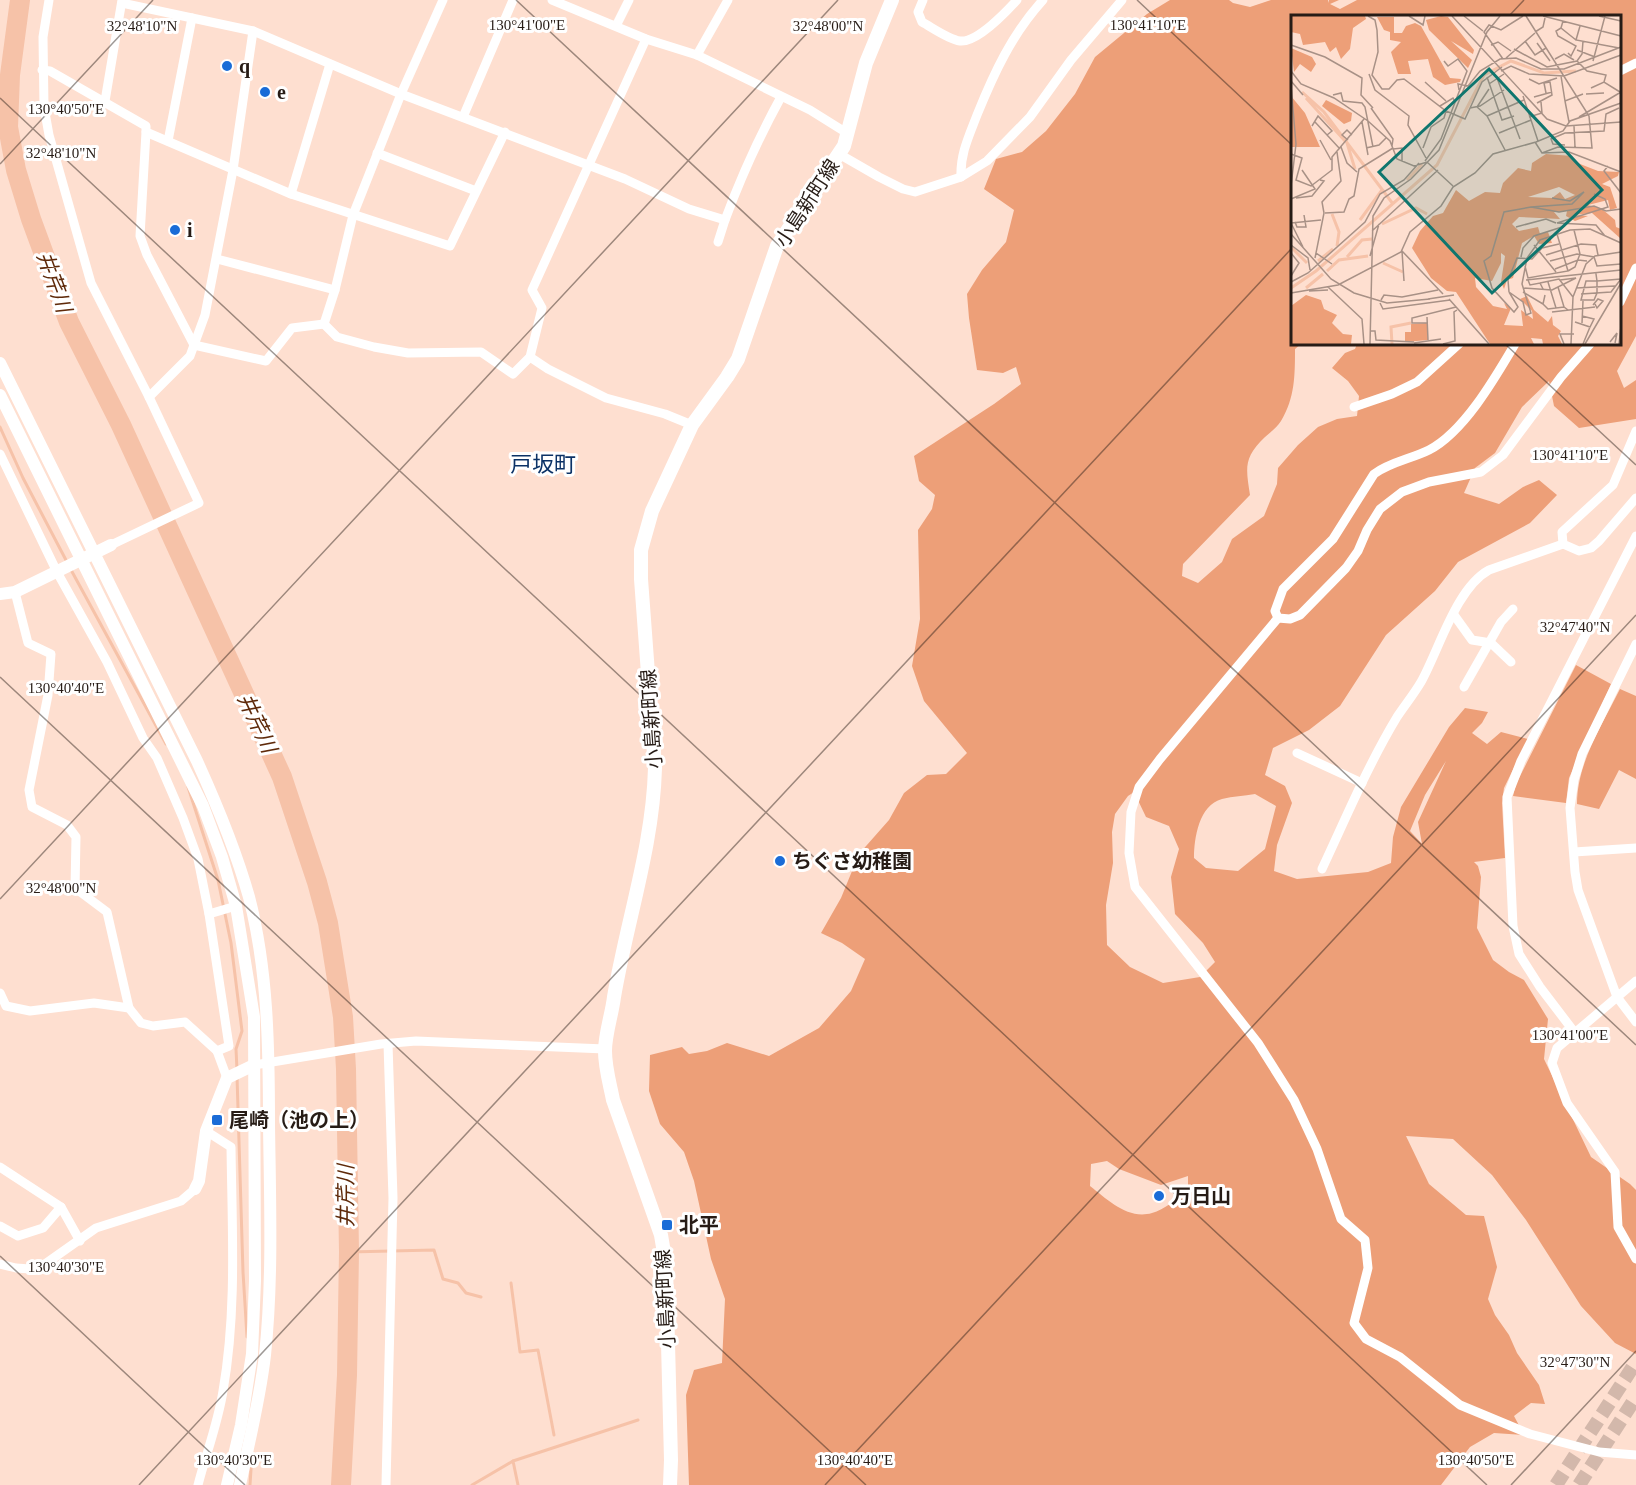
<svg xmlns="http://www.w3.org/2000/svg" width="1636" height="1485" font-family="'Times New Roman','Noto Sans JP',serif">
<rect width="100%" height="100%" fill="#fedfd0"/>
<g fill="#ed9f78" fill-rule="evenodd">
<path d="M1170,0H1229L1233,3L1250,7L1271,0H1328L1329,3V0H1339L1330,4L1340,9L1357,0H1636V336L1617,371L1624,388L1636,380V419L1579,428L1554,406L1549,381L1522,407L1495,453L1475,468L1464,493L1499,504L1523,487L1539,480L1557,495L1530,523L1458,562L1435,591L1386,635L1340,706L1309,730L1273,748L1265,775L1285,786L1292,803L1277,845L1274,871L1297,879L1368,872L1391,863L1393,837L1401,807L1449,727L1465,708L1488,712L1482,723L1472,733L1487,744L1501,732L1528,739L1504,788L1502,803L1505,858L1474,862L1478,866L1481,877L1477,928L1493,960L1509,972L1524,980L1548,1019L1544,1059L1591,1157L1630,1184L1636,1190V1354L1615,1343L1581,1306L1526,1220L1492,1175L1453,1139L1406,1136L1429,1184L1466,1215L1484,1216L1497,1267L1488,1299L1495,1315L1509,1335L1517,1353L1539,1385L1545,1404L1531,1403L1514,1416L1524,1435L1494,1433L1470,1447L1441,1485H689L686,1395L694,1370L722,1363L725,1299L711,1259L694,1181L684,1152L660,1124L649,1091L650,1055L682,1047L689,1054L707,1051L727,1043L769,1056L819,1028L851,991L865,959L842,943L821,933L841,898L859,854L889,820L904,793L927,775L946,774L967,753L924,701L912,666L920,619L918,530L932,509L935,495L919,481L914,456L994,404L1021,384L1016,367L1003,373L977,370L969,318L967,294L982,270L1006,242L1014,210L984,189L996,159L1022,152L1046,131L1075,94L1095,57L1147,14ZM1292,16H1620V344H1357L1355,349L1345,353L1332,368L1348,381L1359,396L1357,416L1337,419L1318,427L1298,445L1278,468L1277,484L1264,516L1232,539L1222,562L1198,583L1182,576L1183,564L1250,495C1246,468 1243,458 1265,437C1271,432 1277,427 1281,421C1295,398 1295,375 1295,349L1301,344H1292ZM1446,761L1418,822L1422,844L1410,831L1425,795ZM1134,792L1146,817L1169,826L1179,849L1171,877L1175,914L1203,943L1215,962L1200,977L1163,983L1130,967L1107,945L1106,905L1113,863L1112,832L1115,814L1128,796ZM1255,794L1276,806L1265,849L1238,871L1206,868L1194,858C1194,838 1199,805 1222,799C1233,796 1244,796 1255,794ZM1107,1161L1119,1169L1161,1185L1188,1176V1191C1178,1198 1164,1210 1152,1213C1128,1220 1108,1200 1090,1186L1091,1164Z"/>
<polygon points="1576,665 1611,684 1569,778 1566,803 1513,796 1516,784"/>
<path d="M1620,689L1636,696V779L1619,770L1599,809L1577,804C1577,763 1602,725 1620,689Z"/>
</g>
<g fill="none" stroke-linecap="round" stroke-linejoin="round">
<g stroke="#f6c2a8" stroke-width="3">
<polyline points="0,427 23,478 67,562"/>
<polyline points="70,568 166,744"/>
<polyline points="188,787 218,880 231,943 242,1031 236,1049 237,1070"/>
<polyline points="237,1076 243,1272 247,1337"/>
<polyline points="349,1252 434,1250 443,1279 458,1283 466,1293 481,1297"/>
<polyline points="511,1283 520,1352 538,1350 554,1435"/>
<polyline points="250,1485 252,1454"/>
<polyline points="472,1485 513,1461"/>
<polyline points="518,1485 513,1461 638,1420"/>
</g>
<polyline stroke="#f6c2a8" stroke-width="20" points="20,0 10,75 8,127 16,170 31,219 69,322 121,425 282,777 317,882 328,923 343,1017 346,1069 349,1252 347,1375 341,1485"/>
<g stroke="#d3b8ab" stroke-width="14" stroke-dasharray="14 7" stroke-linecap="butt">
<polyline points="1556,1485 1636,1362"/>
<polyline points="1579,1485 1636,1397"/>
</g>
<g stroke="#fff" stroke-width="9">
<polyline points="49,0 43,37 44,107 49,135 91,283 149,397 199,503 111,545"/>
<polyline points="552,0 646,39 697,55 810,110 842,130 847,131"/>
<path d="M923,0L918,12L922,22C933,28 948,39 960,41C977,43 1007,11 1017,0"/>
<polyline points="122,3 253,31 401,94 625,179 689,209 725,220 718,242"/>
<polyline points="616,26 629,0"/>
<polyline points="697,55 728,0"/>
<polyline points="42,70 50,71 146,126 146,132 291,194 450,246 505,132"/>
<polyline points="1620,71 1636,63"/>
<polyline points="105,101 122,0"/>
<polyline points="463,117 513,0"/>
<polyline points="146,132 140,236 147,255 194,345 266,361 292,328 324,324"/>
<polyline points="168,141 192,18"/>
<polyline points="377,153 476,191"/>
<polyline points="839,154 879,177 903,189 915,192 961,177 987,161 1030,117 1071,60 1122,0"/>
<path d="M961,177C960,154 969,136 977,115C994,73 1012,34 1043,0"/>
<polyline points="291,194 330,64"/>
<path d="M725,220C741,177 759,137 781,97"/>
<polyline points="217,259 335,290"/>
<polyline points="1620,302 1636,268"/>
<polyline points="324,324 337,337 374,347 408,353 481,352 513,374 530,357 542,308 532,290 646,39"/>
<polyline points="324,324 335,290 353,215 401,94 443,0"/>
<path d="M1515,344C1495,378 1464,432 1429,450C1411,459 1390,462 1374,474L1333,539L1283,589L1275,611L1278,618L1290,619L1300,615L1346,568L1358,551L1367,530L1380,509L1402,492L1429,482L1481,472L1503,455L1561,377L1590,344"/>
<polyline points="530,357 548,369 606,398 665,414 692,425"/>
<polyline points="149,397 190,356 205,315 233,170 253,31"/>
<polyline points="1354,407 1392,394 1417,382 1459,344"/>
<polyline points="1636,431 1613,485 1562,532 1563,544 1579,551 1591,548 1599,541 1636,498"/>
<polyline points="0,454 57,572 107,662 143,738 157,758 183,818 198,859 209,914 229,1046 217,1051"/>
<polyline points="15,592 28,643 51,654 48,695 29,790 32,807 67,825 76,837 75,888 107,912 129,1008 141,1023 153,1026 185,1022 217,1051 227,1078"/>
<polyline points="1454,615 1472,640 1491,643 1511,662"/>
<polyline points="1278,618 1160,759 1139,787 1131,812 1129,853 1135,887 1258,1043 1294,1100 1317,1149 1341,1219 1365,1240 1368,1268 1354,1323 1366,1339 1400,1357 1460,1405 1530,1434 1599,1452 1636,1455"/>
<polyline points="1636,644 1582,754 1574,780 1570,808 1575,872 1578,890 1617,997 1636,1022"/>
<polyline points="1464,687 1501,622 1513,609"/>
<polyline points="1297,753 1362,783"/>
<polyline points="1574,852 1636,848"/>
<path d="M1322,869C1346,818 1368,765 1397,717C1405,705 1414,694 1421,682C1439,650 1456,588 1489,570L1563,544"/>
<polyline points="209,914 236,906"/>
<polyline points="1636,981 1557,1048 1552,1063 1567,1103 1615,1172 1618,1227 1636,1259"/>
<polyline points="0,993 6,1006 30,1011 94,1003 129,1008"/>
<polyline points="1575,1033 1540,987 1519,954 1513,926 1507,797 1521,761 1636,536"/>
<polyline points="254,1065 381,1044 416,1041 605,1049"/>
<polyline points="0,1167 61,1207 80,1241"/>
<polyline points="0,1226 18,1236 43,1228 61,1207"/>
<polyline points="0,1264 16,1268 30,1269 45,1264 96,1228 181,1201 195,1189"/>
<path d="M198,1485C206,1454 218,1423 223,1391C237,1311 232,1228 231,1147L206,1131"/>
<polyline points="386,1485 393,1198 388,1044"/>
</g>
<g stroke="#fff" stroke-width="12">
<path d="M0,363L197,761C217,805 236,851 249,897C268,970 269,1049 269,1124C270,1201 273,1279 265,1355C260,1399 249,1442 240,1485"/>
<polyline points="0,395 203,806 222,857 236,906 254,1017 255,1281 252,1354 241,1425 227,1485"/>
<polyline points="0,594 15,592 111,545"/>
<polyline points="195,1189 199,1181 206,1131 227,1078 254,1065"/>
</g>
<path stroke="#fff" stroke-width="14" d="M670,1485L671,1460L666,1265L661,1235L613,1100C610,1084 605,1068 605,1051C605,1034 612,1014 614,997C627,920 653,846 655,768L641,579V550L652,511L692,425L727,377L738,359L777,246L844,146L866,63L892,0"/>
</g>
<path fill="none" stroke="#271c16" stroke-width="1.5" stroke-opacity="0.45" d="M516,0L1636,1045M1137,0L1292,145M1509,16L1524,0M0,98L1487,1485M0,164L153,0M1505,344L1636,465M0,677L866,1485M0,899L838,0M0,1256L245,1485M139,1485L1292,248M825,1485L1636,615M1511,1485L1636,1351"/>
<g fill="#1a6cd7" stroke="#fff" stroke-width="2">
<circle cx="227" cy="66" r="6"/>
<circle cx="265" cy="92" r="6"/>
<circle cx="175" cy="230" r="6"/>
<circle cx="780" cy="861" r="6"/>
<rect x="211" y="1114" width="12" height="12" rx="3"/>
<circle cx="1159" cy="1196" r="6"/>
<rect x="661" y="1219" width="12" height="12" rx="3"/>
</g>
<g text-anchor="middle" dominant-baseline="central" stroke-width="6" stroke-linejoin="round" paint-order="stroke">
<g font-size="20" font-weight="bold" fill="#271c16" stroke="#fff" text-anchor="start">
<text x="239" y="66">q</text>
<text x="277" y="92">e</text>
<text x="187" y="230">i</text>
<text x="792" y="861">ちぐさ幼稚園</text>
<text x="229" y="1120">尾崎（池の上）</text>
<text x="1171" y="1196">万日山</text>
<text x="679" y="1225">北平</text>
</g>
<g font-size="20" fill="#271c16" stroke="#fff">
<text transform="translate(807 203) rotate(-57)">小島新町線</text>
<text transform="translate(651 719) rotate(-94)">小島新町線</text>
<text transform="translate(665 1299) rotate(-93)">小島新町線</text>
</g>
<g font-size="21" font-style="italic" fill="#5f2a0a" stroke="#fff">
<text transform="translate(54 282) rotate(70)">井芹川</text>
<text transform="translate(257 723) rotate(65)">井芹川</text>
<text transform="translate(346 1196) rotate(-90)">井芹川</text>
</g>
<g font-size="22" fill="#0c3266" stroke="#fff">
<text x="543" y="464">戸坂町</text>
</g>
</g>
<g transform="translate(1291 15)">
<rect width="330" height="330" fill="#fedfd0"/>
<path d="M0,1H74L75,4L62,13L59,34L50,44L45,32L39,37L34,27L12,30L9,19L0,17ZM150,1L157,2L183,35L182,39L160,26L181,45L177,53L138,15L135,5ZM86,2H103V18H111L115,11L124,8L130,11L159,63L170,64L169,67L154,70L142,62L137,44L117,46L120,59H107L100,37L110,27L99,25V17L93,15ZM0,33L21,42L25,49L20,57L9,49L3,57ZM0,81L14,98L29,132H0ZM35,85L61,98L60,106L53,109L31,91ZM255,139L281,141L284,147L307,156L328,157L327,161L311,169L319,172L326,193L319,195L317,185L297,190L311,194L324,205L325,212L330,214V224L301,198L282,200L297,201L284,206L275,201L276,196L263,197L269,204L228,202L221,209L228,216L247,212L249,219L257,217L261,228L248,229L243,221L231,228L222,263L216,265L213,274L210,267L214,241L210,238V248L201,266L184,263L185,272L202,291L216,294L213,288L220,293L213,310L232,311L230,295L242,304L241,296L229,284L236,281L243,295L257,307L261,301L262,310L270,316L267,321L271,329H252L251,324L240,323L243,329H199L165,277L156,276L140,263L121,233L129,216L142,201L152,198L165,175L178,186L194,177L209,178L212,168L227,153L240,156L241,148ZM268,172L284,180L274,184L269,177L261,183L237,182ZM15,280L30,285L33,294L46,300L41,308L52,319L61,320L60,329H0V291ZM136,308L137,325L114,327V317H120V309Z" fill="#ed9f78" fill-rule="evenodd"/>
<path fill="none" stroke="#f6c2a8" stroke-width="3" d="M11,77L33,97L102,189M15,83L54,126M56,128L64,154M116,165L131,149M41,199L48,217L46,231M69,205L91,175M91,209L125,193L136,199M0,232L16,248M56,242L71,225L81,224M27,246L42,234M92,248L112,257M36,256L48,245L77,241M0,273L25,256L146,150L193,60L220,46L253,58L285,56M15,273L32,259M101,329L100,312L120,308"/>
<path fill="none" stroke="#a89186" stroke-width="1.5" d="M77,1L84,5L86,15L87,37L81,60L91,74H98L106,65L113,64L155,96L174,104L191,67L211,52M118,1L132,10L134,1M161,1L256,104L275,111L330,107M173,1L192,16M235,1L298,101L301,133L267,132L251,138M252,1L330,21M308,1L330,6M272,6L270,13L285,25M289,11L285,25L328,33M270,13L265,16L267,21L285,31L280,41L277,38M244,17L252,12L254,3M234,26L244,40L255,33M246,28L259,46M0,30L34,42L71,63L70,80L82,93M200,30L207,27L220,36M223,34L256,52L286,46L291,39L292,26M286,35L304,42M215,43L244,18M212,44L193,17L198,10L210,15L232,1M264,44L273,39L283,45M286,46L296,56L315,60L313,67M302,46L314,1M0,56L10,69L43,83L77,106L99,126L106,144L123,151L136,147L162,171M210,56L220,51L238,59L273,61L330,40M78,59L84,75L118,101L117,110L135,143M270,61L274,86L292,79M196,62L211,105L223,101M206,63L229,124M238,64L248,69L266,63M0,66L12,80M134,67L155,86M198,69L213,59M0,71L5,129L0,171M300,73L313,67L329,77M198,74L186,92L196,101L214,135M168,75L167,69L177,71L189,56L209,44L225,43L250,54H273L330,32M295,79L313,78M42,80L50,78L52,86L71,88L74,92L82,132M232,81L247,126M243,82L261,77M274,86L278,107M246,88L261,80L259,67L253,68L255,78M149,91L162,83L164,87M80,93L102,124L101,131M179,93L189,91L213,75M196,101L233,85M238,102L251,98L250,87M288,102L330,77M24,107L49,134M71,107L77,140M21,111L27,101L41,116L36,120M283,111L284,132M208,118L240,105M29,125L40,145M57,125L51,120L56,115L61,120M244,127L251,138L278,137L330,157M274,130L262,129L260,124L274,118L313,116L315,99L328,93M50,132L56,148L66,157M75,133L88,130L95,123M132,133L140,112L153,103L155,96M102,134L111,133V146M0,139L11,143L5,165L20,171L41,155V142L73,104M134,146L150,124L176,56L167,44L157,51L153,46M317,151L313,156L330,178M303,179L314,184L317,192L266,208L305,210L314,221M5,183L21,181L33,166L29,165M261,183L279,186L293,177L281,189L240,192L268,197L303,191L315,196L330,194M0,184L24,174L11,155M240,192L213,197L200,241L193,246L201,273L223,297L227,292L218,277L232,287L235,300L240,298L231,269L236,243L249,225L279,215L299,214L330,228M34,198L53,197L58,184L63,181L68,154L102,133M4,207L6,212H15L13,200M0,208L12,232M0,208L30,205M225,212L255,204L265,208M81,216L147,155M0,219L40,264L63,278L96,288L139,284M0,230L17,243L19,255M243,230L265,257M111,236L152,279M111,236L113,266M0,238L8,248L0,261M25,238L41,249M255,240L290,229L305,230L307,240M79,241L88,209M230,242L232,233L243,221L274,211M24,243L33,198L31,187L50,166L46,137M259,246L286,239L303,242L306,251L330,249M234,251L237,263L277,256L266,219M264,254L287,245L296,246M277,256L284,252L289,239L283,215M305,258V259L306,266V278L303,285H290L295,266H306L330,264M235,265L330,255M237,265L239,270L249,268L252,274M0,267L17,258L74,207L89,179L113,165L128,148M257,267L265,293M249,268L268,264L282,282M37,272L71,304L73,329M267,272L273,292M232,273L261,275L285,263L269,265M285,273L324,271M18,276L37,275M218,277L217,265L226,243L241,244L251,233L268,229M232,277L252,289M0,278L47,270L110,237L119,217L150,191L162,172L184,158L202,139L245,127L272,116L279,106L330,88M290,279L320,277L330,264M254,280L252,289L257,294L273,292L277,295M137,284L163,280M158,284L198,329M90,285L93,280L111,282L147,275M89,288L92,294L159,285M302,290L307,284L312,286L306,293L304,289M261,297L304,292M136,302L137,325M284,307L299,312L303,304L291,301M136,308H121V303L165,292M291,308L292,286M79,316H84L85,325L123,327M319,327L326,318L324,328M123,328L150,324M79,329L82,201L93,183L120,164L148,135L196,17L209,1M152,329L164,326L163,297L166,295M273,329L269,319H283M280,329L282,282L295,249L304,241L330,237M292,329L299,312M294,329L330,268M328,329L330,311"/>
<path fill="#0f766e" fill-opacity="0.15" stroke="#0f766e" stroke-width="3" d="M198,54L311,175L201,278L88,157Z"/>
<rect width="330" height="330" fill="none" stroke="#271c16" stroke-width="3"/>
</g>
<g font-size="15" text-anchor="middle" fill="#271c16" stroke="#fff" stroke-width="6" stroke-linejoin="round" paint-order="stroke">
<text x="527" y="30">130°41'00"E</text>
<text x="1148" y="30">130°41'10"E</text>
<text x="142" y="31">32°48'10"N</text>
<text x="828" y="31">32°48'00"N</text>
<text x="66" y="114">130°40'50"E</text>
<text x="61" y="158">32°48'10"N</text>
<text x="1570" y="460">130°41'10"E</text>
<text x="1575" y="632">32°47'40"N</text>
<text x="66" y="693">130°40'40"E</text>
<text x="61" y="893">32°48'00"N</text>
<text x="1570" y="1040">130°41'00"E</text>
<text x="66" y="1272">130°40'30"E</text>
<text x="1575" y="1367">32°47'30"N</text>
<text x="234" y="1465">130°40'30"E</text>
<text x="855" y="1465">130°40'40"E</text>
<text x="1476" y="1465">130°40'50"E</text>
</g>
</svg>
